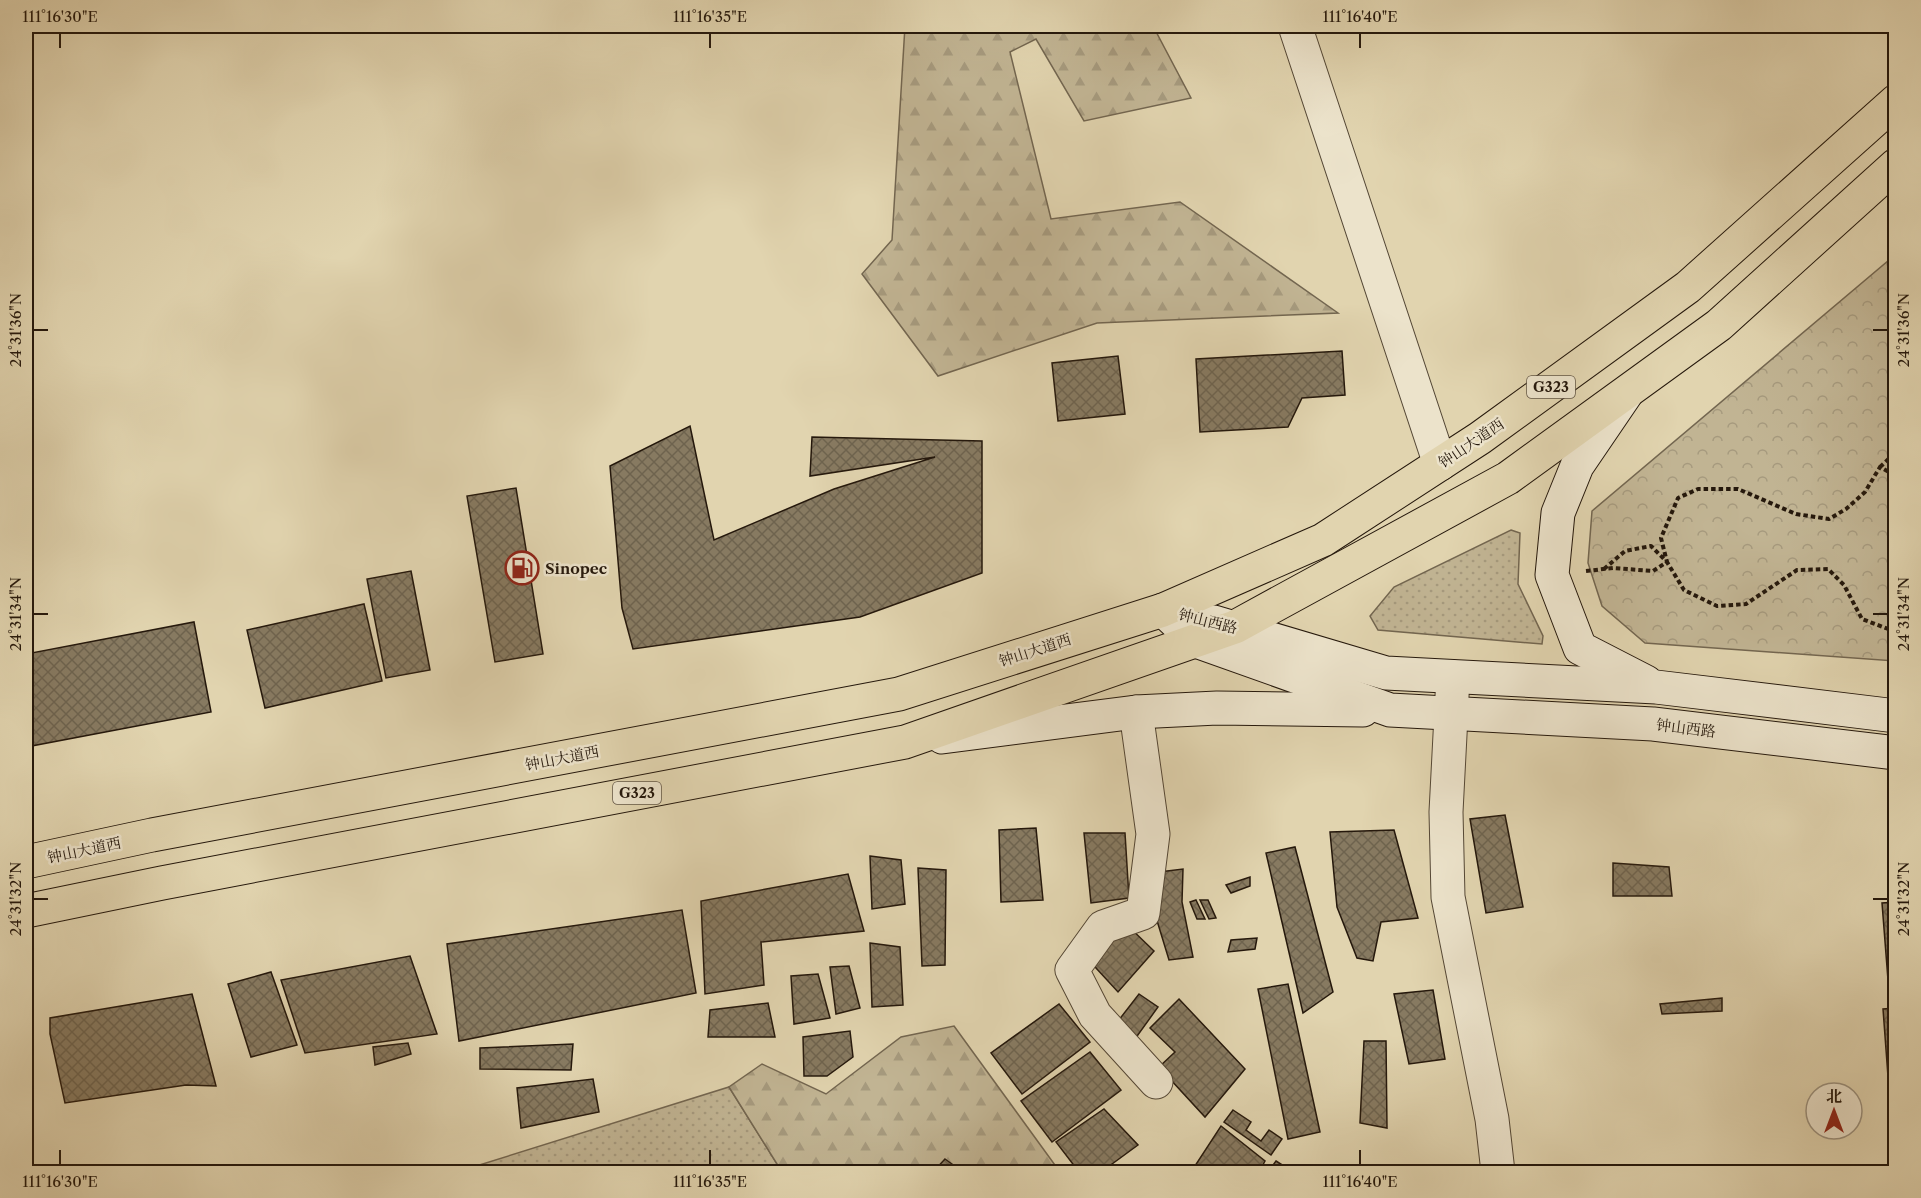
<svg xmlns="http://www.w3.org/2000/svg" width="1921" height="1198" font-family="'Libre Caslon Text','Noto Serif SC',serif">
<defs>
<pattern id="grass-dots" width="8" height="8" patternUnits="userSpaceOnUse" patternTransform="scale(1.5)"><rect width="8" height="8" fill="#c1b493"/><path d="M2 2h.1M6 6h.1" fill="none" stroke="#a69a7e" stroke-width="1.8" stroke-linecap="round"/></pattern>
<pattern id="forest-firs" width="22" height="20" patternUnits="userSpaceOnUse" patternTransform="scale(1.5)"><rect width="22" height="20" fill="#c1b493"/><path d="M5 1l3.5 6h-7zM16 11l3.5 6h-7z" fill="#a69a7e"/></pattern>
<pattern id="park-crowns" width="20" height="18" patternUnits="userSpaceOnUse" patternTransform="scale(1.5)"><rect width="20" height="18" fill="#c1b493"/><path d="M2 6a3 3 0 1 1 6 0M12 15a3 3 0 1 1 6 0" fill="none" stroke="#a69a7e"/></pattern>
<pattern id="building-cross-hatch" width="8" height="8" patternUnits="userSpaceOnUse" patternTransform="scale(1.5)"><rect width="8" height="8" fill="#877a61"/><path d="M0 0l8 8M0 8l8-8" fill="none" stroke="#6e634e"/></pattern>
</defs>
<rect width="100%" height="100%" fill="#e1d4af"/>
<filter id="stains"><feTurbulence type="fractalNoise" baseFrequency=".00333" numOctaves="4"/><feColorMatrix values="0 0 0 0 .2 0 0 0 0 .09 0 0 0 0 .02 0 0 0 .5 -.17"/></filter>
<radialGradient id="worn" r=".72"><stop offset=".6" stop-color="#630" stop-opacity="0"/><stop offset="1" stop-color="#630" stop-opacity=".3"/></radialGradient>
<g fill="url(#grass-dots)" stroke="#736650" stroke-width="1.5">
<polygon points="1511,530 1520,533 1518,584 1543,636 1542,644 1378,630 1370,616 1394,587"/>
<polygon points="729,1087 782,1172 436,1172 473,1167"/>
</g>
<g fill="url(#forest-firs)" stroke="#736650" stroke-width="1.5">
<polygon points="905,26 1153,26 1191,98 1084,121 1036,39 1010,52 1051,219 1180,202 1338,313 1097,323 938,376 862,274 892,240"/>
<polygon points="954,1026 1060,1172 782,1172 729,1087 762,1064 826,1094 901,1037"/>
</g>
<polygon fill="url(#park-crowns)" stroke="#736650" stroke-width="1.5" points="1895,255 1895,661 1645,643 1602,606 1588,563 1592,511"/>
<g fill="url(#building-cross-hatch)" stroke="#25180c" stroke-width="1.5">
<polygon points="1342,351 1345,395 1302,398 1288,427 1200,432 1196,359"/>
<polygon points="1118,356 1125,414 1058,421 1052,363"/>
<polygon points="690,426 714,540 834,489 935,457 810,476 812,437 982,441 982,573 860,617 633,649 622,608 610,466"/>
<polygon points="516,488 543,654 495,662 467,496"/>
<polygon points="411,571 430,670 386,678 367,579"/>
<polygon points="364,604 382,681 265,708 247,630"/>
<polygon points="194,622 211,712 26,747 26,654"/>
<polygon points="1505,815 1523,907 1486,913 1470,819"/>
<polygon points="1036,828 1043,900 1001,902 999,830"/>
<polygon points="1394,830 1418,918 1381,922 1373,961 1357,958 1337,907 1330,832"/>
<polygon points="1084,833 1125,833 1129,898 1091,903"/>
<polygon points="1295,847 1333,992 1303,1013 1266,853"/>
<polygon points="870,856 901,860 905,904 872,909"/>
<polygon points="1613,863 1669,867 1672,896 1613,896"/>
<polygon points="918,868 946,870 945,965 922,966"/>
<polygon points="1183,869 1182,902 1193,957 1169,960 1155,914 1151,873"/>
<polygon points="848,874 864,931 761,942 764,985 705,994 701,901"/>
<polygon points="1250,877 1250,886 1231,893 1226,885"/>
<polygon points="1196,900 1205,919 1197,919 1190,902"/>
<polygon points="1200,900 1208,900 1216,918 1209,919"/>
<polygon points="1896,902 1896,979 1888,980 1882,903"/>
<polygon points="682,910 696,993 459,1041 447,944"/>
<polygon points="1125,923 1154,951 1118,992 1085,956"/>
<polygon points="1257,938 1255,949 1228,952 1231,940"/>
<polygon points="870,943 900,947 903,1005 872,1007"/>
<polygon points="410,956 437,1034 305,1053 281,980"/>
<polygon points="849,966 860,1008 836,1014 830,967"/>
<polygon points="271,972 297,1045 251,1057 228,984"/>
<polygon points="818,974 830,1018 794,1024 791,976"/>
<polygon points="1288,984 1320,1132 1288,1139 1258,989"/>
<polygon points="1433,990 1445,1059 1409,1064 1394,994"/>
<polygon points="192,994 216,1086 186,1085 65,1103 50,1034 50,1018"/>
<polygon points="1139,994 1158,1007 1135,1039 1115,1025"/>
<polygon points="1722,998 1722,1011 1662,1014 1660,1004"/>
<polygon points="1179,999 1245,1069 1205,1117 1159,1067 1175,1052 1150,1028"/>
<polygon points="768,1003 775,1037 708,1037 710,1010"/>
<polygon points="1059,1004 1090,1042 1022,1094 991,1053"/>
<polygon points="1896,1008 1896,1117 1891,1117 1883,1009"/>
<polygon points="850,1031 853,1057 827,1076 804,1076 803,1037"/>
<polygon points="1364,1041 1386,1041 1387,1128 1360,1123"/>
<polygon points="408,1043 411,1054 375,1065 373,1047"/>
<polygon points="573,1044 571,1070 480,1069 480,1048"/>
<polygon points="1090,1052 1121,1090 1052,1142 1021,1101"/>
<polygon points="593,1079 599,1112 521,1128 517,1088"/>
<polygon points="1104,1109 1138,1145 1101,1172 1079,1172 1056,1142"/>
<polygon points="1233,1110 1251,1122 1246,1130 1261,1141 1269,1130 1282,1139 1271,1155 1224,1122"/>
<polygon points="1221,1126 1265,1161 1259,1172 1191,1172"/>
<polygon points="945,1159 963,1172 933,1172"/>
<polygon points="1276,1161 1293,1172 1323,1169 1322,1172 1268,1172"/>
</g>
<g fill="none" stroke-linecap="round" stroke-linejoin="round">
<defs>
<g id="street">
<polyline points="1295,26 1440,464"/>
<polyline points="1453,677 1446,812 1448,897 1492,1119 1498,1172"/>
<polyline points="1136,712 1153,834 1143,913 1103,927 1072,970 1095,1015 1156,1082"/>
</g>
<g id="secondary">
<polyline points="1626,394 1577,466 1558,513 1552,575 1580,648 1646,682"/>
<polyline points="1163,610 1196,641 1390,710 1653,724 1896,753"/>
<polyline points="1214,622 1386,673 1656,687 1896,716"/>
<polyline points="942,737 1136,712 1217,708 1363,710"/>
</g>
<g id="highway">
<polyline points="26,862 152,835 899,694 1163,610 1323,540 1480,438 1688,287 1896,101"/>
<polyline points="26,911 162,883 905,742 1235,627 1508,478 1719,325 1896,165"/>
</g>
</defs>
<use href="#street" stroke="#544735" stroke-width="35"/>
<use href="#secondary" stroke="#25180c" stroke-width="35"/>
<use href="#highway" stroke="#25180c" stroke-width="35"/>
<g stroke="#25180c" stroke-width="4" stroke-dasharray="4.5 3" stroke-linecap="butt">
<polyline points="1880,467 1896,452"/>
<polyline points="1604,569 1625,551 1651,546 1667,562 1661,538 1678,498 1698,489 1738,489 1796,514 1829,519 1846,509 1865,492 1880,467 1896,476"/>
<polyline points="1586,571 1613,568 1653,571 1667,562 1684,590 1717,606 1746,604 1797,570 1828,569 1844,585 1862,619 1896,632"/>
</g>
<use href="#street" stroke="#ece3cb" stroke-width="33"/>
<use href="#secondary" stroke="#ece3cb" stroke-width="33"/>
<use href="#highway" stroke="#e1d4af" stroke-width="33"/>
</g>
<path fill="none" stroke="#25180c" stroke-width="2" d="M60,33V48M710,33V48M1360,33V48M33,330H48M1873,330H1888M33,614H48M1873,614H1888M33,899H48M1873,899H1888M60,1150V1165M710,1150V1165M1360,1150V1165"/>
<defs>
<symbol id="fuel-ring" viewBox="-11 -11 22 22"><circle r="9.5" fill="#ece3cb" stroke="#8f2418" stroke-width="1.5"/><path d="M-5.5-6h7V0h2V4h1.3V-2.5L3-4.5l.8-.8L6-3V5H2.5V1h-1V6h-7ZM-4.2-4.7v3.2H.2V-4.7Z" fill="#8f2418"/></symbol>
</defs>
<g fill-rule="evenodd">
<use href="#fuel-ring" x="503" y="549" width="38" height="38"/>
</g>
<g text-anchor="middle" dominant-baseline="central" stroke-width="5" stroke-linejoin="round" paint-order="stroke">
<g fill="#ece3cb" stroke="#615545" stroke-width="1.5">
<rect x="1527" y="376" width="48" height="22" rx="4.5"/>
<rect x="613" y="782" width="48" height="22" rx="4.5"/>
</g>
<g font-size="14" font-weight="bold" fill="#25180c">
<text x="1551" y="387">G323</text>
<text x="637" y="793">G323</text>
</g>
<g font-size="15" fill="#25180c" stroke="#ece3cb">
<text transform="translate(1471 443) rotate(-34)">钟山大道西</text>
<text transform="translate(1208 621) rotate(14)">钟山西路</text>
<text transform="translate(1035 650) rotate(-18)">钟山大道西</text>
<text transform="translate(1686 728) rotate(7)">钟山西路</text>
<text transform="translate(562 758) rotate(-11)">钟山大道西</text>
<text transform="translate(84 850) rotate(-12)">钟山大道西</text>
</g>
<g font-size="15" font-weight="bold" fill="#25180c" stroke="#ece3cb" text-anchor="start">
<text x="545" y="568">Sinopec</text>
</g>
</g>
<rect width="1921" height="1198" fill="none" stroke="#e1d4af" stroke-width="66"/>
<g transform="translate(1834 1111)"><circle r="28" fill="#ece3cb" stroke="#9c927f" stroke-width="1.5"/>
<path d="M0-4.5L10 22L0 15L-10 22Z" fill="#8f2418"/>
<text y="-9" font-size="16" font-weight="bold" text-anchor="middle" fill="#25180c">北</text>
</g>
<rect x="33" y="33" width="1855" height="1132" fill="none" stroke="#25180c" stroke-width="2"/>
<g font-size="15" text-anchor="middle" fill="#25180c">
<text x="60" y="22">111°16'30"E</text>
<text x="710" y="22">111°16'35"E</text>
<text x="1360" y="22">111°16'40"E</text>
<text transform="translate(16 330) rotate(-90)" y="5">24°31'36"N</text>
<text transform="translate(1904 330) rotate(-90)" y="5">24°31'36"N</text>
<text transform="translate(16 614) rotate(-90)" y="5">24°31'34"N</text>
<text transform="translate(1904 614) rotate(-90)" y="5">24°31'34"N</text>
<text transform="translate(16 899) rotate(-90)" y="5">24°31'32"N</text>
<text transform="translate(1904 899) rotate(-90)" y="5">24°31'32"N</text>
<text x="60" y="1187">111°16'30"E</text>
<text x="710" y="1187">111°16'35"E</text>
<text x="1360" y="1187">111°16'40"E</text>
</g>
<rect width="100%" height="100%" filter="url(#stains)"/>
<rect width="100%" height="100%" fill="url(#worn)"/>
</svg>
